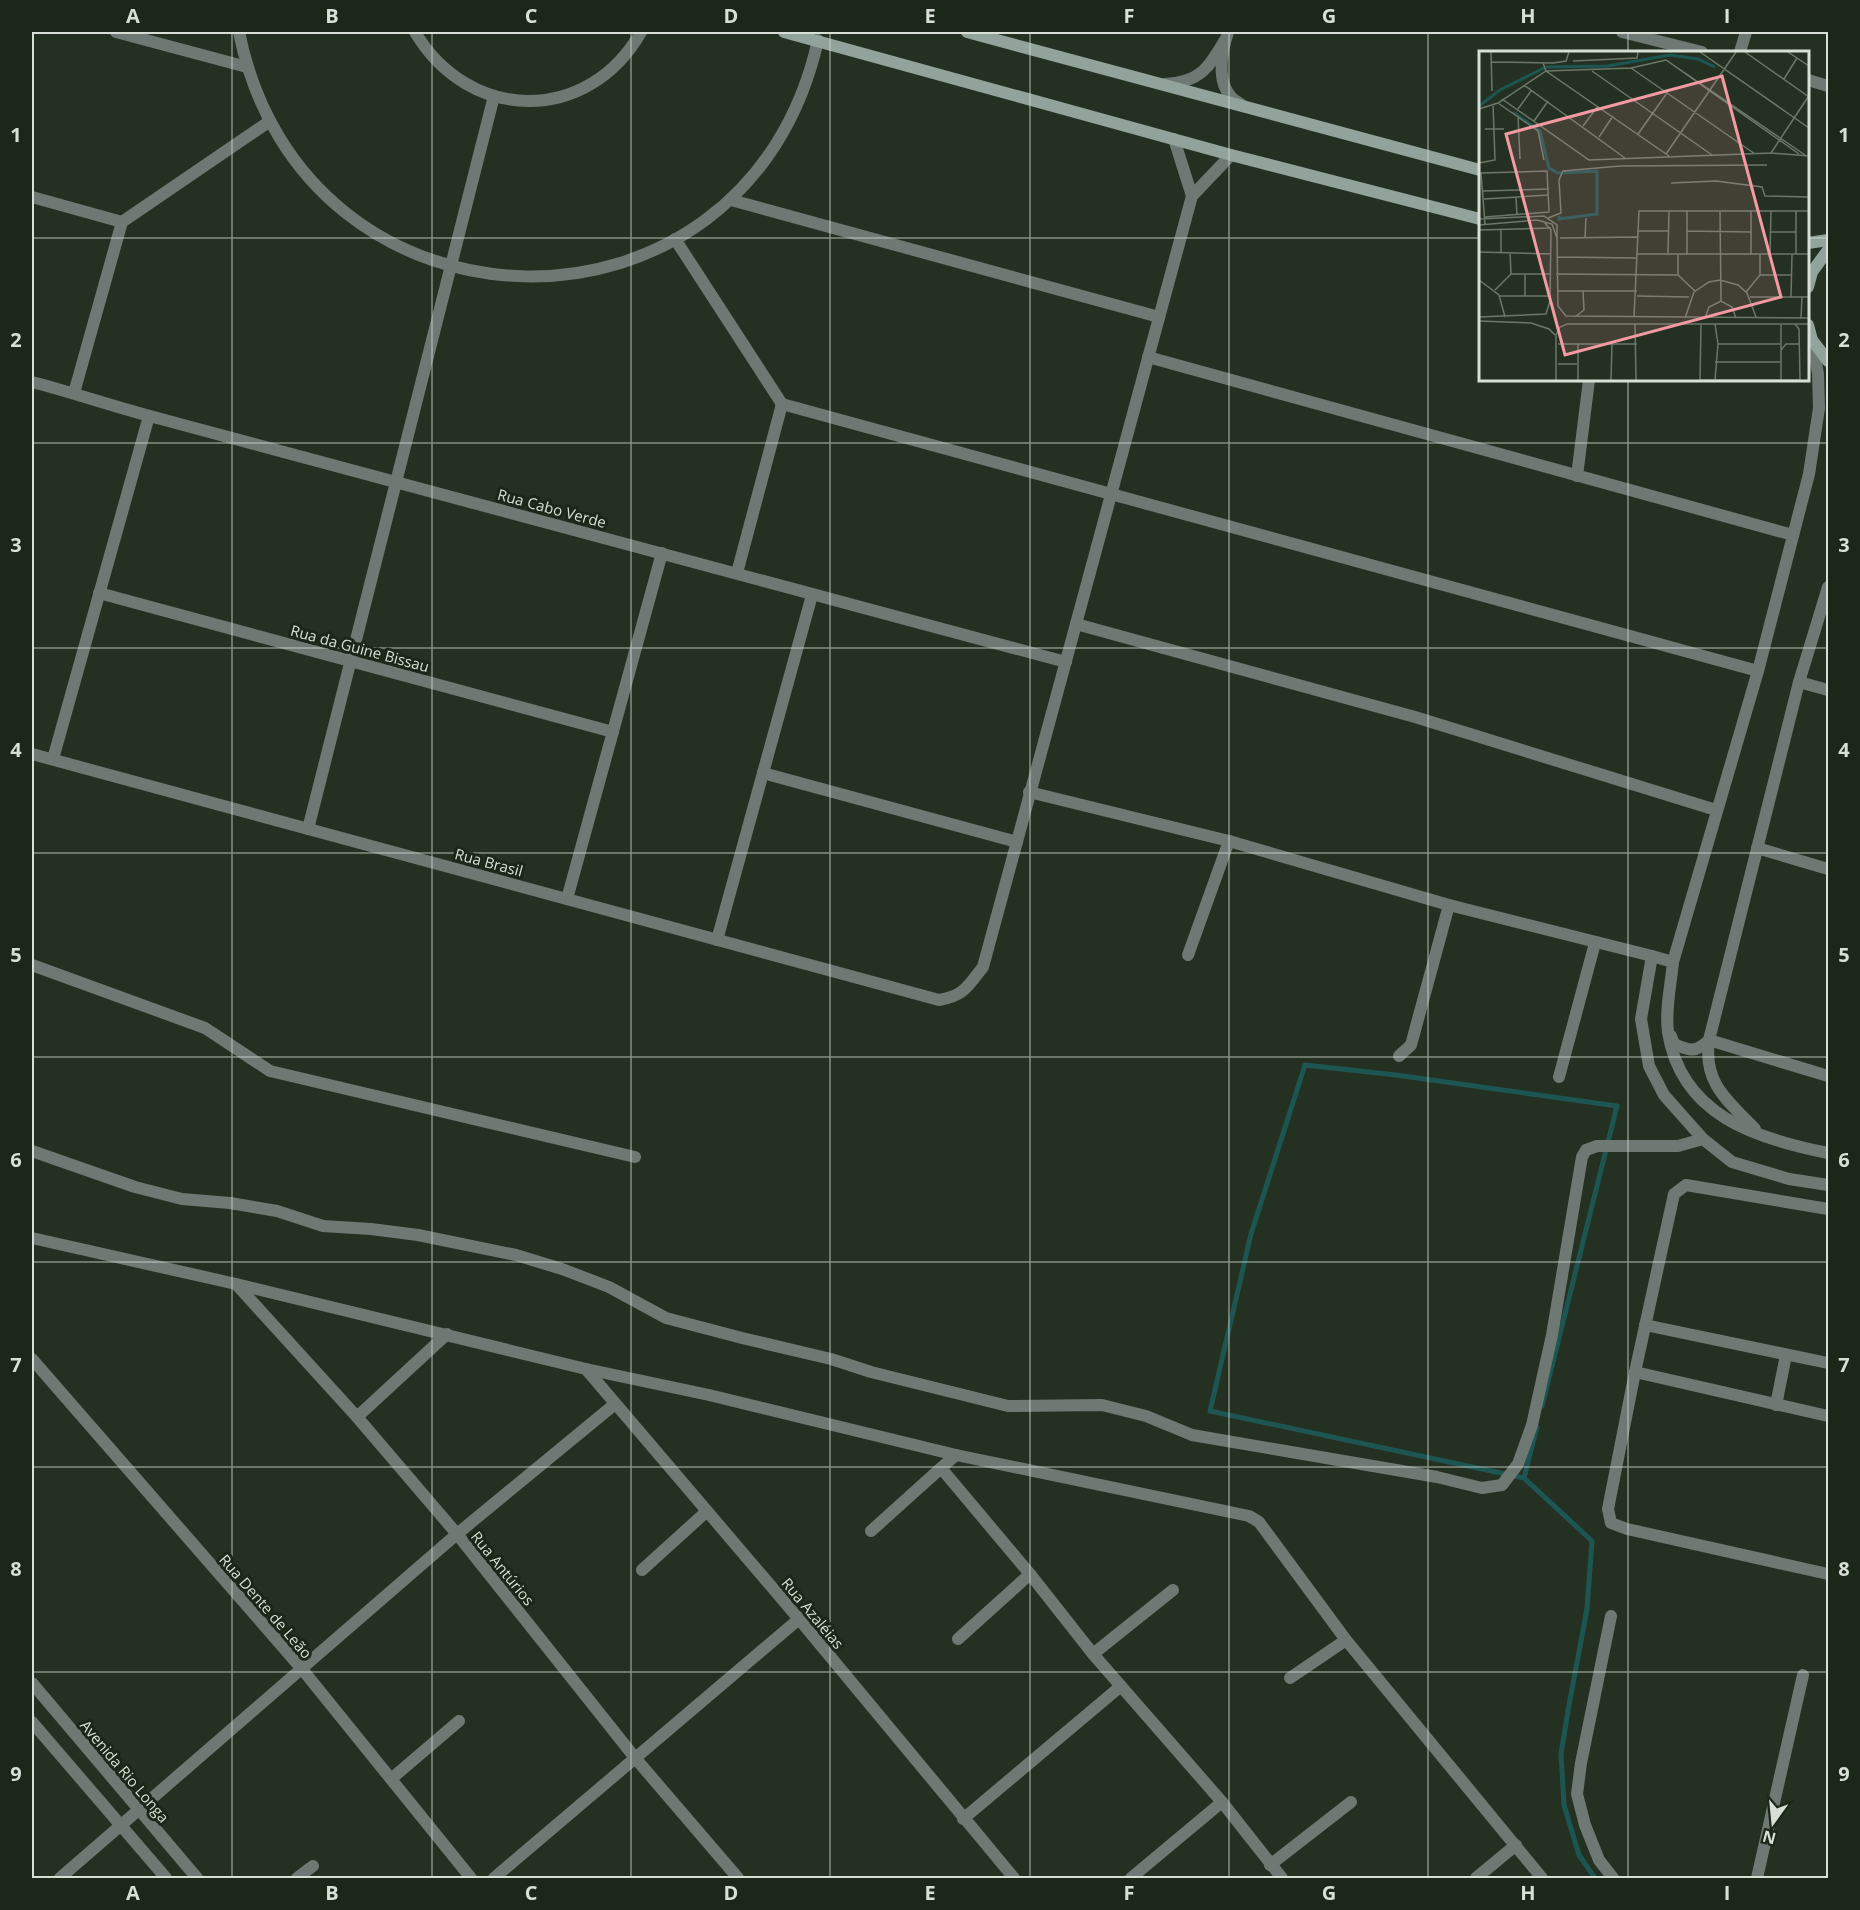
<svg xmlns="http://www.w3.org/2000/svg" width="1860" height="1910" font-family="'Open Sans',sans-serif">
<rect width="100%" height="100%" fill="#243122"/>
<g fill="none" stroke-linecap="round" stroke-linejoin="round">
<g stroke="#1d5553" stroke-width="5">
<polyline points="1542,1406 1617,1106 1396,1075 1305,1065 1251,1234 1210,1411 1524,1478 1592,1541 1587,1609 1569,1705 1561,1754 1564,1805 1579,1855 1595,1878"/>
<polyline points="1524,1478 1537,1427"/>
</g>
<g stroke="#6e7974" stroke-width="12">
<polyline points="116,32 247,67"/>
<path d="M239,32C303,352 747,361 818,40"/>
<path d="M415,32C469,123 588,125 641,32"/>
<path d="M1228,32C1222,51 1216,80 1231,97C1234,100 1239,103 1243,106"/>
<polyline points="1622,32 1702,52"/>
<polyline points="1740,52 1746,32"/>
<polyline points="1808,80 1828,86"/>
<path d="M1165,84C1200,82 1209,68 1225,40"/>
<polyline points="1174,139 1192,196"/>
<polyline points="32,197 122,222"/>
<polyline points="731,200 1159,317"/>
<polyline points="675,239 782,404 1758,671"/>
<path d="M1812,340L1818,374L1819,408L1809,474L1758,671L1673,962C1671,985 1665,1009 1668,1032C1681,1115 1756,1139 1828,1153"/>
<polyline points="1148,357 1793,535"/>
<path d="M32,382C75,393 117,408 161,419C463,498 764,582 1066,662"/>
<polyline points="74,393 122,222 270,121"/>
<polyline points="1577,476 1589,380"/>
<polyline points="737,573 782,404"/>
<polyline points="99,593 613,732"/>
<polyline points="1076,624 1415,717 1716,810"/>
<polyline points="1799,682 1828,690"/>
<path d="M32,754L939,1000C964,996 968,986 983,967L1192,196L1231,155"/>
<polyline points="53,759 149,416"/>
<polyline points="763,773 1017,842"/>
<polyline points="1029,792 1229,841 1449,905 1652,956"/>
<polyline points="308,829 494,96"/>
<polyline points="1757,848 1828,869"/>
<polyline points="567,899 662,553"/>
<polyline points="717,940 812,595"/>
<polyline points="1188,955 1229,841"/>
<polyline points="1673,962 1652,956 1641,1019 1649,1066 1664,1095 1703,1139 1732,1162 1789,1179 1828,1185"/>
<polyline points="32,965 205,1028 270,1071 635,1157"/>
<path d="M1671,1036L1674,1044C1690,1051 1696,1053 1709,1040L1828,1076"/>
<polyline points="1399,1056 1411,1045 1449,905"/>
<polyline points="1559,1077 1595,943"/>
<path d="M1755,1129C1727,1100 1703,1083 1709,1040L1799,682L1828,587"/>
<polyline points="32,1151 135,1187 182,1199 230,1203 277,1211 323,1226 371,1229 418,1235 516,1255 562,1269 609,1287 666,1318 742,1338 831,1359 871,1372 1008,1406 1102,1405 1146,1416 1192,1435 1437,1477 1482,1488 1502,1485 1518,1464 1532,1425 1552,1335 1582,1157 1586,1150 1597,1146 1678,1146 1703,1139"/>
<polyline points="1828,1209 1686,1185 1674,1194 1635,1372 1608,1509 1611,1523 1627,1529 1828,1574"/>
<polyline points="32,1238 236,1284 586,1369 709,1395 956,1455 1249,1516 1259,1522 1346,1640 1542,1878"/>
<polyline points="236,1284 357,1417 457,1534 636,1759 738,1878"/>
<polyline points="1645,1325 1828,1363"/>
<polyline points="32,1359 302,1669 471,1878"/>
<polyline points="586,1369 799,1619 1014,1878"/>
<polyline points="1635,1372 1828,1416"/>
<polyline points="1776,1405 1786,1355"/>
<polyline points="357,1417 447,1334"/>
<polyline points="956,1455 941,1468 1030,1574 1093,1654 1222,1802 1282,1878"/>
<polyline points="871,1531 941,1468"/>
<polyline points="642,1570 706,1512"/>
<polyline points="1611,1616 1581,1763 1577,1794 1585,1825 1599,1860 1613,1878"/>
<polyline points="958,1639 1030,1574"/>
<polyline points="1093,1654 1173,1590"/>
<polyline points="1290,1678 1346,1640"/>
<polyline points="32,1683 197,1878"/>
<polyline points="32,1722 166,1878"/>
<polyline points="391,1779 459,1721"/>
<polyline points="963,1819 1121,1686"/>
<polyline points="1270,1865 1351,1802"/>
<polyline points="60,1878 457,1534 615,1404"/>
<polyline points="297,1878 313,1866"/>
<polyline points="494,1878 799,1619"/>
<polyline points="1131,1878 1222,1802"/>
<polyline points="1476,1878 1516,1845"/>
<polyline points="1757,1878 1803,1675"/>
</g>
<g stroke="#92a39c" stroke-width="12">
<polyline points="784,32 1231,155 1480,219"/>
<polyline points="967,32 1480,170"/>
<polyline points="1808,243 1828,240"/>
<polyline points="1808,287 1812,272 1828,250"/>
<polyline points="1808,325 1812,340 1828,361"/>
</g>
</g>
<path fill="none" stroke="#d7dfd6" stroke-width="1.5" stroke-opacity="0.55" d="M232,32V1878M432,32V1878M631,32V1878M830,32V1878M1030,32V1878M1229,32V1878M1428,32V1878M1628,32V52M32,238H1480M1808,238H1828M1628,380V1878M32,443H1828M32,648H1828M32,853H1828M32,1057H1828M32,1262H1828M32,1467H1828M32,1672H1828"/>
<g text-anchor="middle" dominant-baseline="central" stroke-width="6" stroke-linejoin="round" paint-order="stroke">
<g font-size="15" fill="#d7dfd6" stroke="#1b2719">
<text transform="translate(552 508) rotate(15)">Rua Cabo Verde</text>
<text transform="translate(360 648) rotate(15)">Rua da Guine Bissau</text>
<text transform="translate(489 862) rotate(15)">Rua Brasil</text>
<text transform="translate(503 1568) rotate(51)">Rua Antúrios</text>
<text transform="translate(266 1606) rotate(49)">Rua Dente de Leão</text>
<text transform="translate(813 1613) rotate(50)">Rua Azaléias</text>
<text transform="translate(125 1771) rotate(50)">Avenida Rio Longa</text>
</g>
</g>
<g transform="translate(1479 51)">
<rect width="330" height="330" fill="#243122"/>
<path fill="none" stroke="#1d5553" stroke-width="3" d="M0,55L21,39L67,16L129,15L191,4L219,8L236,16M34,61L61,80L70,117L79,122L118,120V163L80,168V165"/>
<path fill="none" stroke="#6c776a" stroke-width="1.5" d="M12,1L13,40M221,1L330,77M266,1L330,46M309,1L330,15M187,9L326,104M187,9L320,103M94,10L158,7L159,1M12,11L74,12L87,10L90,1M64,12L67,20L190,105M152,17L276,103M113,20L233,104M305,28L318,7M45,34L146,107M23,48L110,109L292,102L330,105M19,52L59,80L65,109M0,58L19,52L67,20L152,17L187,9M39,58L52,40M39,65L41,108M55,70L69,50M104,75L119,55M6,78H25M159,83L188,42M120,86L134,65M292,102L329,46M187,103L257,1M0,112L16,109L14,53M192,132L237,130L283,136L286,145L330,146M4,140L70,138M37,146L38,164M5,148L70,144M241,160L242,250M69,167L82,162L80,129L84,120L141,115L288,114M0,168L65,165L78,174V187M6,173L2,122L68,120L70,161L6,166M0,174L58,169L73,173L78,187L79,255L87,265L330,267M0,179L72,177M22,179V201M158,180H189M208,180L272,181M291,181H317M106,186L107,167M81,187L158,186M0,201L72,203M189,202L190,160M158,203H330M199,203V224M208,203V160M272,203V160M291,203L292,160M317,203V160M330,203V183M78,206L157,207M32,223H72M77,223L199,224L216,240M281,224H312M0,229L20,244L26,266M16,239L32,223L31,201M78,240H158M267,241L281,224V203M21,245H71M46,245V223M158,245L210,246M271,246H330M312,246L313,203M0,266L67,263L71,250L72,179L64,170M96,266L105,259L104,240M155,266L160,160H330M206,267L215,241L230,231L241,229L259,234L268,242L277,266M226,267L230,256L242,250L253,256L257,267M322,267L323,246M0,270L52,272L70,278L76,284M156,273L157,329M236,273L239,293H301M79,293H158M302,299L307,293H321M236,311H301M79,313H98M77,329V284L81,276L88,273H330M99,329V293M132,329L133,293M221,329H321L320,278L316,273M221,329L222,274M236,329L239,293M302,329V274"/>
<path fill="#f49aa5" fill-opacity="0.15" stroke="#f49aa5" stroke-width="3" d="M243,25L302,246L86,304L27,83Z"/>
<rect width="330" height="330" fill="none" stroke="#d7dfd6" stroke-width="3"/>
</g>
<rect width="1860" height="1910" fill="none" stroke="#1b2719" stroke-width="66"/>
<g transform="translate(1773 1823) rotate(195)" stroke="#1b2719" stroke-width="4.5" paint-order="stroke">
<path d="M0-4.5L10 22L0 15L-10 22Z" fill="#d7dfd6"/>
<text y="-9" font-size="16" font-weight="bold" text-anchor="middle" fill="#d7dfd6">N</text>
</g>
<rect x="33" y="33" width="1794" height="1844" fill="none" stroke="#d7dfd6" stroke-width="2"/>
<g font-size="20" text-anchor="middle" font-weight="bold" fill="#d7dfd6">
<text x="133" y="23">A</text>
<text x="332" y="23">B</text>
<text x="531" y="23">C</text>
<text x="731" y="23">D</text>
<text x="930" y="23">E</text>
<text x="1129" y="23">F</text>
<text x="1329" y="23">G</text>
<text x="1528" y="23">H</text>
<text x="1727" y="23">I</text>
<text x="16" y="142">1</text>
<text x="1844" y="142">1</text>
<text x="16" y="347">2</text>
<text x="1844" y="347">2</text>
<text x="16" y="552">3</text>
<text x="1844" y="552">3</text>
<text x="16" y="757">4</text>
<text x="1844" y="757">4</text>
<text x="16" y="962">5</text>
<text x="1844" y="962">5</text>
<text x="16" y="1167">6</text>
<text x="1844" y="1167">6</text>
<text x="16" y="1372">7</text>
<text x="1844" y="1372">7</text>
<text x="16" y="1576">8</text>
<text x="1844" y="1576">8</text>
<text x="16" y="1781">9</text>
<text x="1844" y="1781">9</text>
<text x="133" y="1900">A</text>
<text x="332" y="1900">B</text>
<text x="531" y="1900">C</text>
<text x="731" y="1900">D</text>
<text x="930" y="1900">E</text>
<text x="1129" y="1900">F</text>
<text x="1329" y="1900">G</text>
<text x="1528" y="1900">H</text>
<text x="1727" y="1900">I</text>
</g>
</svg>
